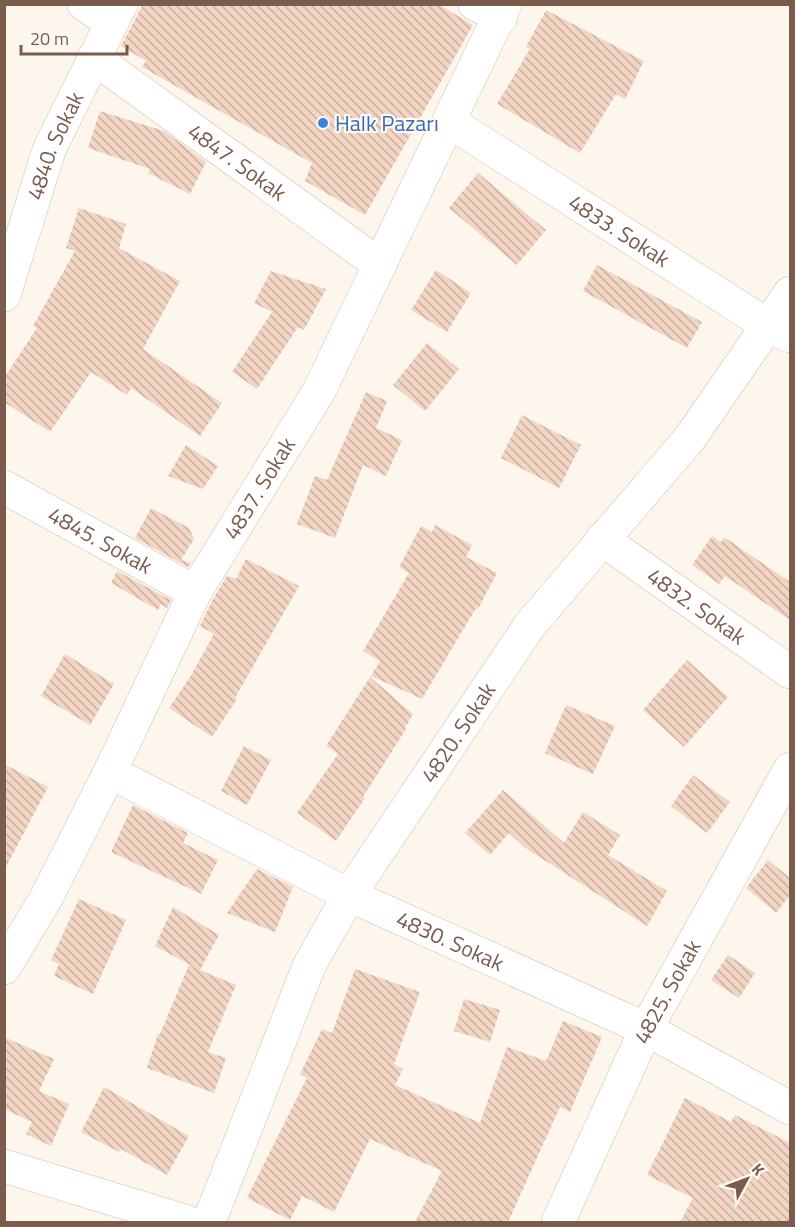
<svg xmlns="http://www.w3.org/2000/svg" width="795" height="1227" font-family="'Titillium Web',sans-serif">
<defs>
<pattern id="building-back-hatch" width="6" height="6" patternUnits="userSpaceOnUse" patternTransform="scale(1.5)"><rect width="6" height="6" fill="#f3d5c3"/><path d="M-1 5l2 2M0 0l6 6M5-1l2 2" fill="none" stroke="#cab0a1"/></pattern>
</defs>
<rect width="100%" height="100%" fill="#fdf6ec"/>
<g fill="url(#building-back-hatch)">
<polygon points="143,4 438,4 473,25 365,215 305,181 312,163 142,67 146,61 121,46"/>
<polygon points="546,10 644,61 625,99 616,94 580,153 497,104 530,49 526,47"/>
<polygon points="100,111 164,131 206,162 190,194 148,173 150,169 88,148"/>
<polygon points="478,173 546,230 517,265 449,208"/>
<polygon points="79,208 126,224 119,248 180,281 143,349 222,403 200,436 131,388 127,395 91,372 50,432 4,402 4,378 37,328 33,326 75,251 66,248"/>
<polygon points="597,265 702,322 687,348 583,291"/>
<polygon points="436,270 471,293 447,332 411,310"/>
<polygon points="271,271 326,289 304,330 298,327 257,389 232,372 272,312 254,303"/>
<polygon points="427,343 459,369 425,411 393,385"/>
<polygon points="366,392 387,401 376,428 402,440 386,476 363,465 335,538 297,524 315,476 327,480"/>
<polygon points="522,415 581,445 559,488 501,458"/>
<polygon points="186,445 218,466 203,489 168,476"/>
<polygon points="151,508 189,528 194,539 181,560 191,563 188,567 135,538"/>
<polygon points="435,525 472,545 466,557 497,573 478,609 476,608 422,699 371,676 380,661 363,651 409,573 399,567 421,526 432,532"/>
<polygon points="712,536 721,542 724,537 790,582 790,620 725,576 719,584 692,565"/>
<polygon points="246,559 299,586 235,698 237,699 212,737 169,708 190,677 214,634 200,626 212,601 227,576 236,579"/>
<polygon points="117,571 171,600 167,608 161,604 158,610 111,583"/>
<polygon points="65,654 114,684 90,725 41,696"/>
<polygon points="687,660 728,697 684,747 643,710"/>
<polygon points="370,677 413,714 405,728 406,729 363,797 365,798 336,841 297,813 338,754 326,746"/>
<polygon points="566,705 615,726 593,774 545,753"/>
<polygon points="244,746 271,760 247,805 221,791"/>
<polygon points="4,764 48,787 4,871"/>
<polygon points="693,775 730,802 707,833 671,806"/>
<polygon points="503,790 564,843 583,812 620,835 608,855 667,891 647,926 524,847 509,833 490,855 465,833"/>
<polygon points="133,805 188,833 183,843 218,860 201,894 111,852"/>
<polygon points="768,860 790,878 790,895 776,913 746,888"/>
<polygon points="257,869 293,887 275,932 227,913"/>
<polygon points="79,899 126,920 93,994 54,976 59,964 51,960"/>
<polygon points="173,907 219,935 200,970 236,985 208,1052 226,1058 214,1093 147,1068 158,1034 160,1034 189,965 198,969 155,946"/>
<polygon points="728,955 755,973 739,998 711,980"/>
<polygon points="355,969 420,992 394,1064 403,1069 395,1085 480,1123 507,1047 546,1061 563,1021 602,1037 570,1112 560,1107 508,1222 415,1222 442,1171 370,1139 334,1212 302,1196 290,1220 247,1198 307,1078 300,1074 322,1029 332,1033"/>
<polygon points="464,999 500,1010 490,1042 454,1031"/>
<polygon points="4,1037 54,1059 39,1091 69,1104 51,1146 26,1134 32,1122 4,1109"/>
<polygon points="104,1087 189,1136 167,1175 121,1149 119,1152 81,1132"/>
<polygon points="685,1098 731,1122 735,1115 790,1143 790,1222 680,1222 693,1198 647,1175"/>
</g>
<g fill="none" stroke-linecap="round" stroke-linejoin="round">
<defs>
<g id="street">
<polyline points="84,4 111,23"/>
<polyline points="475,4 501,17"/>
<path id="s1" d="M94,58L380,265"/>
<path id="s2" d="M450,122L767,325L790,336"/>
<path id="s3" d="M4,295L49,150L121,4"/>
<path id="s4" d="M4,487L195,592"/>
<path id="s5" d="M602,539L790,672"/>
<path id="s6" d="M110,772L349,895L646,1029L790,1108"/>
<path id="s7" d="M4,968L45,900L110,772L195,592L319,391L505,4"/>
<polyline points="4,1166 188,1222"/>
<path id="s8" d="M209,1222L309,966L349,895L530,625L690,438L790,293"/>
<path id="s9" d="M558,1222L646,1029L790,769"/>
</g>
</defs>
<use href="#street" stroke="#d1beb0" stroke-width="34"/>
<use href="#street" stroke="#fff" stroke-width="33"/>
</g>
<circle fill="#3f7fe0" stroke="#fffaf3" stroke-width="2" cx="323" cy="123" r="6"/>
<g text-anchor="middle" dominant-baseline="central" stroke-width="4.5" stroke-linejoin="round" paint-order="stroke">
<g font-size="22" fill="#366cbe" stroke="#fffaf3" text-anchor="start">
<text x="335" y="123">Halk Pazarı</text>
</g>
<g font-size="22" fill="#7a5c4d" stroke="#fffaf3">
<text stroke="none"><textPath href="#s3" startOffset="158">4840. Sokak</textPath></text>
<text stroke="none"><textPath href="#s1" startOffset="177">4847. Sokak</textPath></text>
<text stroke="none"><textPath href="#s2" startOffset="201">4833. Sokak</textPath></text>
<text stroke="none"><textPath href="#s7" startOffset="544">4837. Sokak</textPath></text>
<text stroke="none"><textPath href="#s4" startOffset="110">4845. Sokak</textPath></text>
<text stroke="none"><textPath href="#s5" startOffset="116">4832. Sokak</textPath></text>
<text stroke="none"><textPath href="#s8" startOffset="552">4820. Sokak</textPath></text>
<text stroke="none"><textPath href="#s6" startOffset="380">4830. Sokak</textPath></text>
<text stroke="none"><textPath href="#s9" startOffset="255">4825. Sokak</textPath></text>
</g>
</g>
<rect width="795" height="1227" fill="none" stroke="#7a5c4d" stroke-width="12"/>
<g transform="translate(747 1179) rotate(49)" stroke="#fffaf3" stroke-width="4.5" paint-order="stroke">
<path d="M0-4.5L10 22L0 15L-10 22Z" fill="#7a5c4d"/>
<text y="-9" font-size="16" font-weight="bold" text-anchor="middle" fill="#7a5c4d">K</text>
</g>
<path d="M21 45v9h106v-9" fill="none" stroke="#7a5c4d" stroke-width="3"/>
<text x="30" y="45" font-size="18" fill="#7a5c4d" stroke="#fffaf3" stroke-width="4.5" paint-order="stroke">20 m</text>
</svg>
